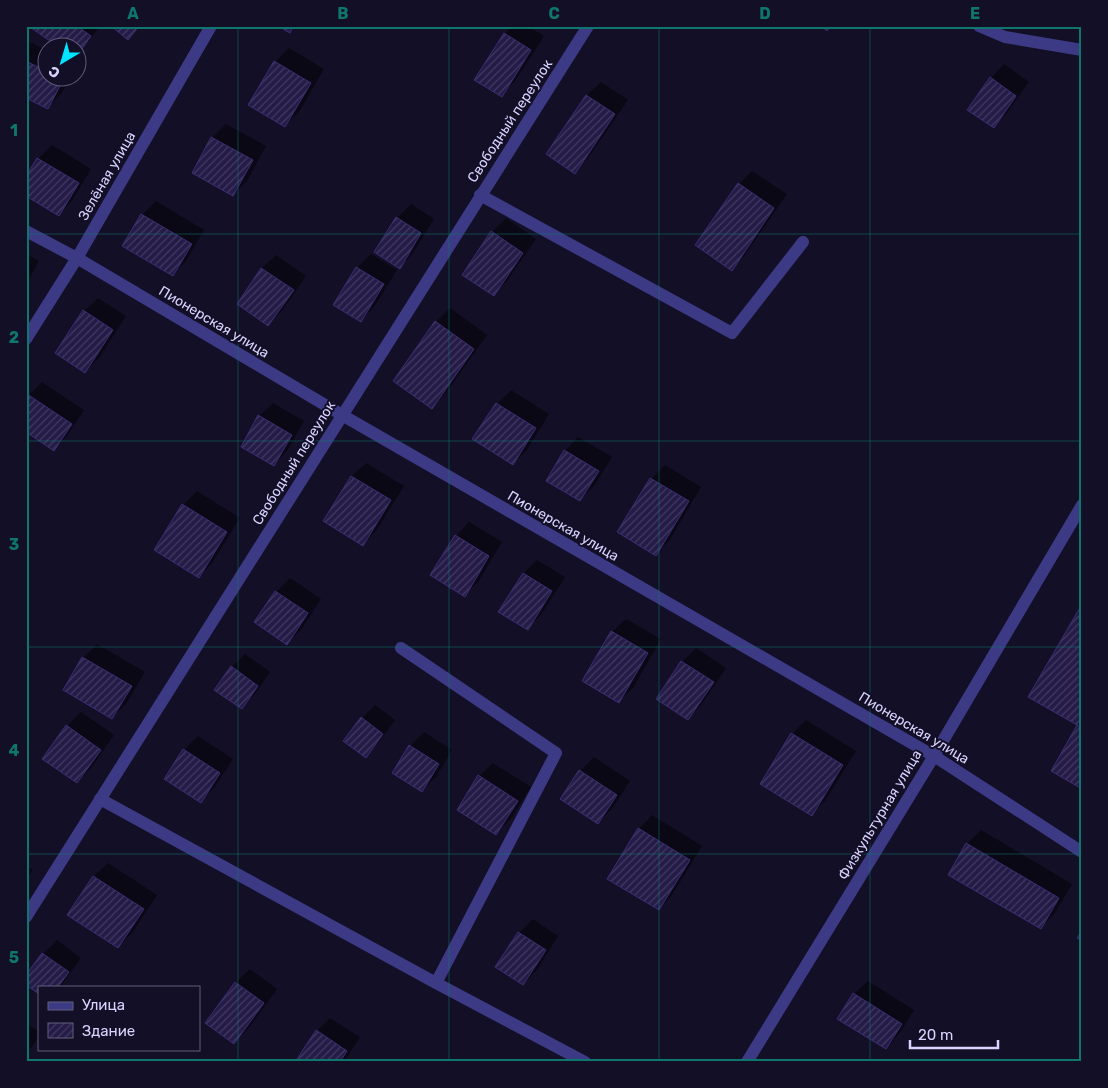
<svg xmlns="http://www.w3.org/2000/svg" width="1108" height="1088" font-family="Rubik,sans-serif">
<defs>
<pattern id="building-hatch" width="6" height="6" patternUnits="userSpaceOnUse" patternTransform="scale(1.25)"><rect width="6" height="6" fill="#241b47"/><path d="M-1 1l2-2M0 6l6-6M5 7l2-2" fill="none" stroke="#433b63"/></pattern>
</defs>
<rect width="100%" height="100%" fill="#130f26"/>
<g fill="#0007">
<polygon points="100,26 78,55 78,48 62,48 32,27"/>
<polygon points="512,26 528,26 544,36 515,81 501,95 505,34"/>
<polygon points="30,42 48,51 48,78 70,78 61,94 48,107 26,96 26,46"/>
<polygon points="289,48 324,69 299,112 285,125 275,62"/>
<polygon points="1004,64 1029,82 1007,113 994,126 991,78"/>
<polygon points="601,82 628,100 588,158 575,172 548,154 587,95"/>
<polygon points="226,124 266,146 247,181 233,194 212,138"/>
<polygon points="52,145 91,169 72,201 59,214 26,178 38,159"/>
<polygon points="752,171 787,194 745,255 732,269 739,184"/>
<polygon points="156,201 204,230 186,261 172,275 124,246 142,215"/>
<polygon points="411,204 434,219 413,253 399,267 397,218"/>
<polygon points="506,218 536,239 507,281 494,294 464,274 492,232"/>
<polygon points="26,254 39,261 26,285"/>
<polygon points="371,254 397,270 374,307 361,320 335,305 357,268"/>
<polygon points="276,255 306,276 282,311 268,324 238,304 262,268"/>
<polygon points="98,298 126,316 99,358 85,372 84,311"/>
<polygon points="450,308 487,335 445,394 432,407 394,381 436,322"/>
<polygon points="42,382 84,410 67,436 54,450 26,431 26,398"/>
<polygon points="511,390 549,414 527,450 513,464 497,404"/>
<polygon points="273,403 304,421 287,451 274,464 259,416"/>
<polygon points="578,437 612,457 594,486 580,499 565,451"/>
<polygon points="366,463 404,486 376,531 362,545 324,521 352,476"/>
<polygon points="665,465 701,487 669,541 655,554 618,532 651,479"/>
<polygon points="197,491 240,518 212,563 199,577 183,505"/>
<polygon points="469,522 502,542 478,582 464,595 456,536"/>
<polygon points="537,560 565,577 541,615 528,628 524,573"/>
<polygon points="290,578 321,599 301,630 287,643 256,622 276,592"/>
<polygon points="1082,606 1082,788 1053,771 1079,725 1030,696"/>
<polygon points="626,619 661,639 633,688 619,701 612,632"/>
<polygon points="97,644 145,672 126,704 112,718 65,690 83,658"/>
<polygon points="696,648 726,668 701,705 688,719 657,699 682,662"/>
<polygon points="245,654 270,672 255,694 242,707 232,667"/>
<polygon points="375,705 395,720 379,742 365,756 362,718"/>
<polygon points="81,712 114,735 91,768 77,782 44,759 67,726"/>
<polygon points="806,720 856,751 825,801 812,814 792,734"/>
<polygon points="424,732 452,750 436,777 422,790 394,773 410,746"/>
<polygon points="198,736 233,759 214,788 200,801 184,750"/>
<polygon points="594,757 630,781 612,809 598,823 580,771"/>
<polygon points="493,763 531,787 510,820 496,833 479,776"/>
<polygon points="652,815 702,846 672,895 659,909 639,829"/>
<polygon points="981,830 1072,884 1054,914 1040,928 949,874 967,844"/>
<polygon points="108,863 157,895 132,933 118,947 69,915 94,876"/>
<polygon points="26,866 33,870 26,879"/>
<polygon points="533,919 558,936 537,970 523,984 519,933"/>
<polygon points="57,940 81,958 60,987 39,987 26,977 43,954"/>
<polygon points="250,969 277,989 248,1029 234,1043 207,1023 236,982"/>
<polygon points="868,981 914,1010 899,1034 886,1048 854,994"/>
<polygon points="330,1018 360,1037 344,1062 297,1062 317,1031"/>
<polygon points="26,1023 39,1032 39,1037 26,1054"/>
<polygon points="521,1058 527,1062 517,1062"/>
</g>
<g fill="url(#building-hatch)" stroke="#3b2d73">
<polygon points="77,26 91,36 78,55 78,48 60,48 30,27"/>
<polygon points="111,26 139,26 128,40"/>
<polygon points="278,26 293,26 290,33"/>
<polygon points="821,26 831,26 827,31"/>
<polygon points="504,33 531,50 502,97 474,80"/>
<polygon points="26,61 48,72 48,78 63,80 48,109 26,98"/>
<polygon points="274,61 311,83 285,127 248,105"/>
<polygon points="990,77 1016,96 994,128 967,110"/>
<polygon points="586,95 615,114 575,174 546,154"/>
<polygon points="211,137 253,160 233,196 192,173"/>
<polygon points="37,158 79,183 59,216 26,196 26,176"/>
<polygon points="738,183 774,208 732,271 695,245"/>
<polygon points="141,214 192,244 173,276 122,246"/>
<polygon points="396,217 421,233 400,269 374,252"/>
<polygon points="491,231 523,253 494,296 462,275"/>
<polygon points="356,267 384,284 361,322 333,305"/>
<polygon points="261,268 294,290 268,326 237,304"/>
<polygon points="83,310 113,330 85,373 55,353"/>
<polygon points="435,321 474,349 432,409 393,381"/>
<polygon points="27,394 72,424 54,451 26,432"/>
<polygon points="496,403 536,428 513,465 472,439"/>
<polygon points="258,415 292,435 274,466 241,447"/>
<polygon points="564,450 599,471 580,501 546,481"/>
<polygon points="351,476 391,500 363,546 323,521"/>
<polygon points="650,478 689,501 656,556 617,532"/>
<polygon points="182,504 227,532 199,578 154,550"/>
<polygon points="455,535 489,556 465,597 430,575"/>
<polygon points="523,573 552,591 528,630 498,612"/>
<polygon points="275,591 308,613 287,645 254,622"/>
<polygon points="1082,604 1082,717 1077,725 1028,697"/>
<polygon points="611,631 648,653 619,703 582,681"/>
<polygon points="82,657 132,686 112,719 63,690"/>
<polygon points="681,661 714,682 688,720 656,699"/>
<polygon points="231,666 258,686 242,709 214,690"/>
<polygon points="361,717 383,734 366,758 343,741"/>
<polygon points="66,725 101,750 77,783 42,759"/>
<polygon points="1077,725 1082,728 1082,789 1051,771"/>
<polygon points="791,733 843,765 812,816 760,784"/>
<polygon points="409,745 439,764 422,792 392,773"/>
<polygon points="183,749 220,773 201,803 164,779"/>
<polygon points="579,770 617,795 598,824 560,799"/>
<polygon points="478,775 518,801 496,835 457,810"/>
<polygon points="638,828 690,860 659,910 607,879"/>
<polygon points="966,843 1059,898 1041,929 948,875"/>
<polygon points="93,876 144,909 118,948 67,915"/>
<polygon points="1082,930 1082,941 1077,938"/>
<polygon points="518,932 546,950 523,985 495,967"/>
<polygon points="42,953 69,972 58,987 39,987 39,994 26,985 26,975"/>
<polygon points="235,982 264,1003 234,1044 205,1023"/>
<polygon points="853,993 902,1024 886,1049 837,1019"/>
<polygon points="316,1030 347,1051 340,1062 295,1062"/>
</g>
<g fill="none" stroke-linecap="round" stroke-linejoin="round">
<g stroke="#3d3a85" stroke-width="12">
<polyline points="979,26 1005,37 1082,50"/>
<polyline points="480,195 732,333 803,242"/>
<polyline points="26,231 77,258 342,415 934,756 1082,852"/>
<polyline points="26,339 77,258 211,26"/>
<polyline points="401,648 556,753 436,983"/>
<polyline points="100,799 436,983 585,1062"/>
<polyline points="26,917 588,26"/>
<polyline points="747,1062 934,756 1082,505"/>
</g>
</g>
<path fill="none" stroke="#0f766e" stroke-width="1" stroke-opacity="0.55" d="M238,26V1062M449,26V1062M659,26V1062M870,26V1062M26,234H1082M26,441H1082M26,647H1082M26,854H1082"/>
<g text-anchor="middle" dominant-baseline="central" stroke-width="4" stroke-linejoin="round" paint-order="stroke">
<g font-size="14" fill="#d9d4ff" stroke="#130f26">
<text transform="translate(510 121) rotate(-57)">Свободный переулок</text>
<text transform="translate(107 176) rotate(-60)">Зелёная улица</text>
<text transform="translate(214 322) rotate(31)">Пионерская улица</text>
<text transform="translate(294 463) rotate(-58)">Свободный переулок</text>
<text transform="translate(563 526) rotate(30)">Пионерская улица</text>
<text transform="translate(914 728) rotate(31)">Пионерская улица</text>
<text transform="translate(880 815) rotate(-59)">Физкультурная улица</text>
</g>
</g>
<rect width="1108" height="1088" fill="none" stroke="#130f26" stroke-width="55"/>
<rect x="38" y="986" width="162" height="65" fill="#130f26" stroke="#625e7d"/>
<rect x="48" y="1002" width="25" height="8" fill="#3d3a85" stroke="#625e7d"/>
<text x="82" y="1010" font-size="15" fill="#d9d4ff">Улица</text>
<rect x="48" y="1023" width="25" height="15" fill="url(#building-hatch)" stroke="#625e7d"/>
<text x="82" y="1036" font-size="15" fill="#d9d4ff">Здание</text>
<g transform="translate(62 62) rotate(218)"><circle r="24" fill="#130f26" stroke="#625e7d"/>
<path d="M0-4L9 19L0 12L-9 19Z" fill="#00e5ff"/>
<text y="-8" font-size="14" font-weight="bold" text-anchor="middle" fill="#d9d4ff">С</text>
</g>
<path d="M910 1040v8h88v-8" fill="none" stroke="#d9d4ff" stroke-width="2.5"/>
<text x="918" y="1040" font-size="15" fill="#d9d4ff" stroke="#130f26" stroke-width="4" paint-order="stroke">20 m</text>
<rect x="28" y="28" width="1052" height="1032" fill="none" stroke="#0f766e" stroke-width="2"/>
<g font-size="16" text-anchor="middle" font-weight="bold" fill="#0f766e">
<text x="133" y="19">A</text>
<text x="343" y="19">B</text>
<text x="554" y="19">C</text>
<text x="765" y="19">D</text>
<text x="975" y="19">E</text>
<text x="14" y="136">1</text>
<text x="14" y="343">2</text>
<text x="14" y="550">3</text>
<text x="14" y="756">4</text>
<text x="14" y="963">5</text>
</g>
</svg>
